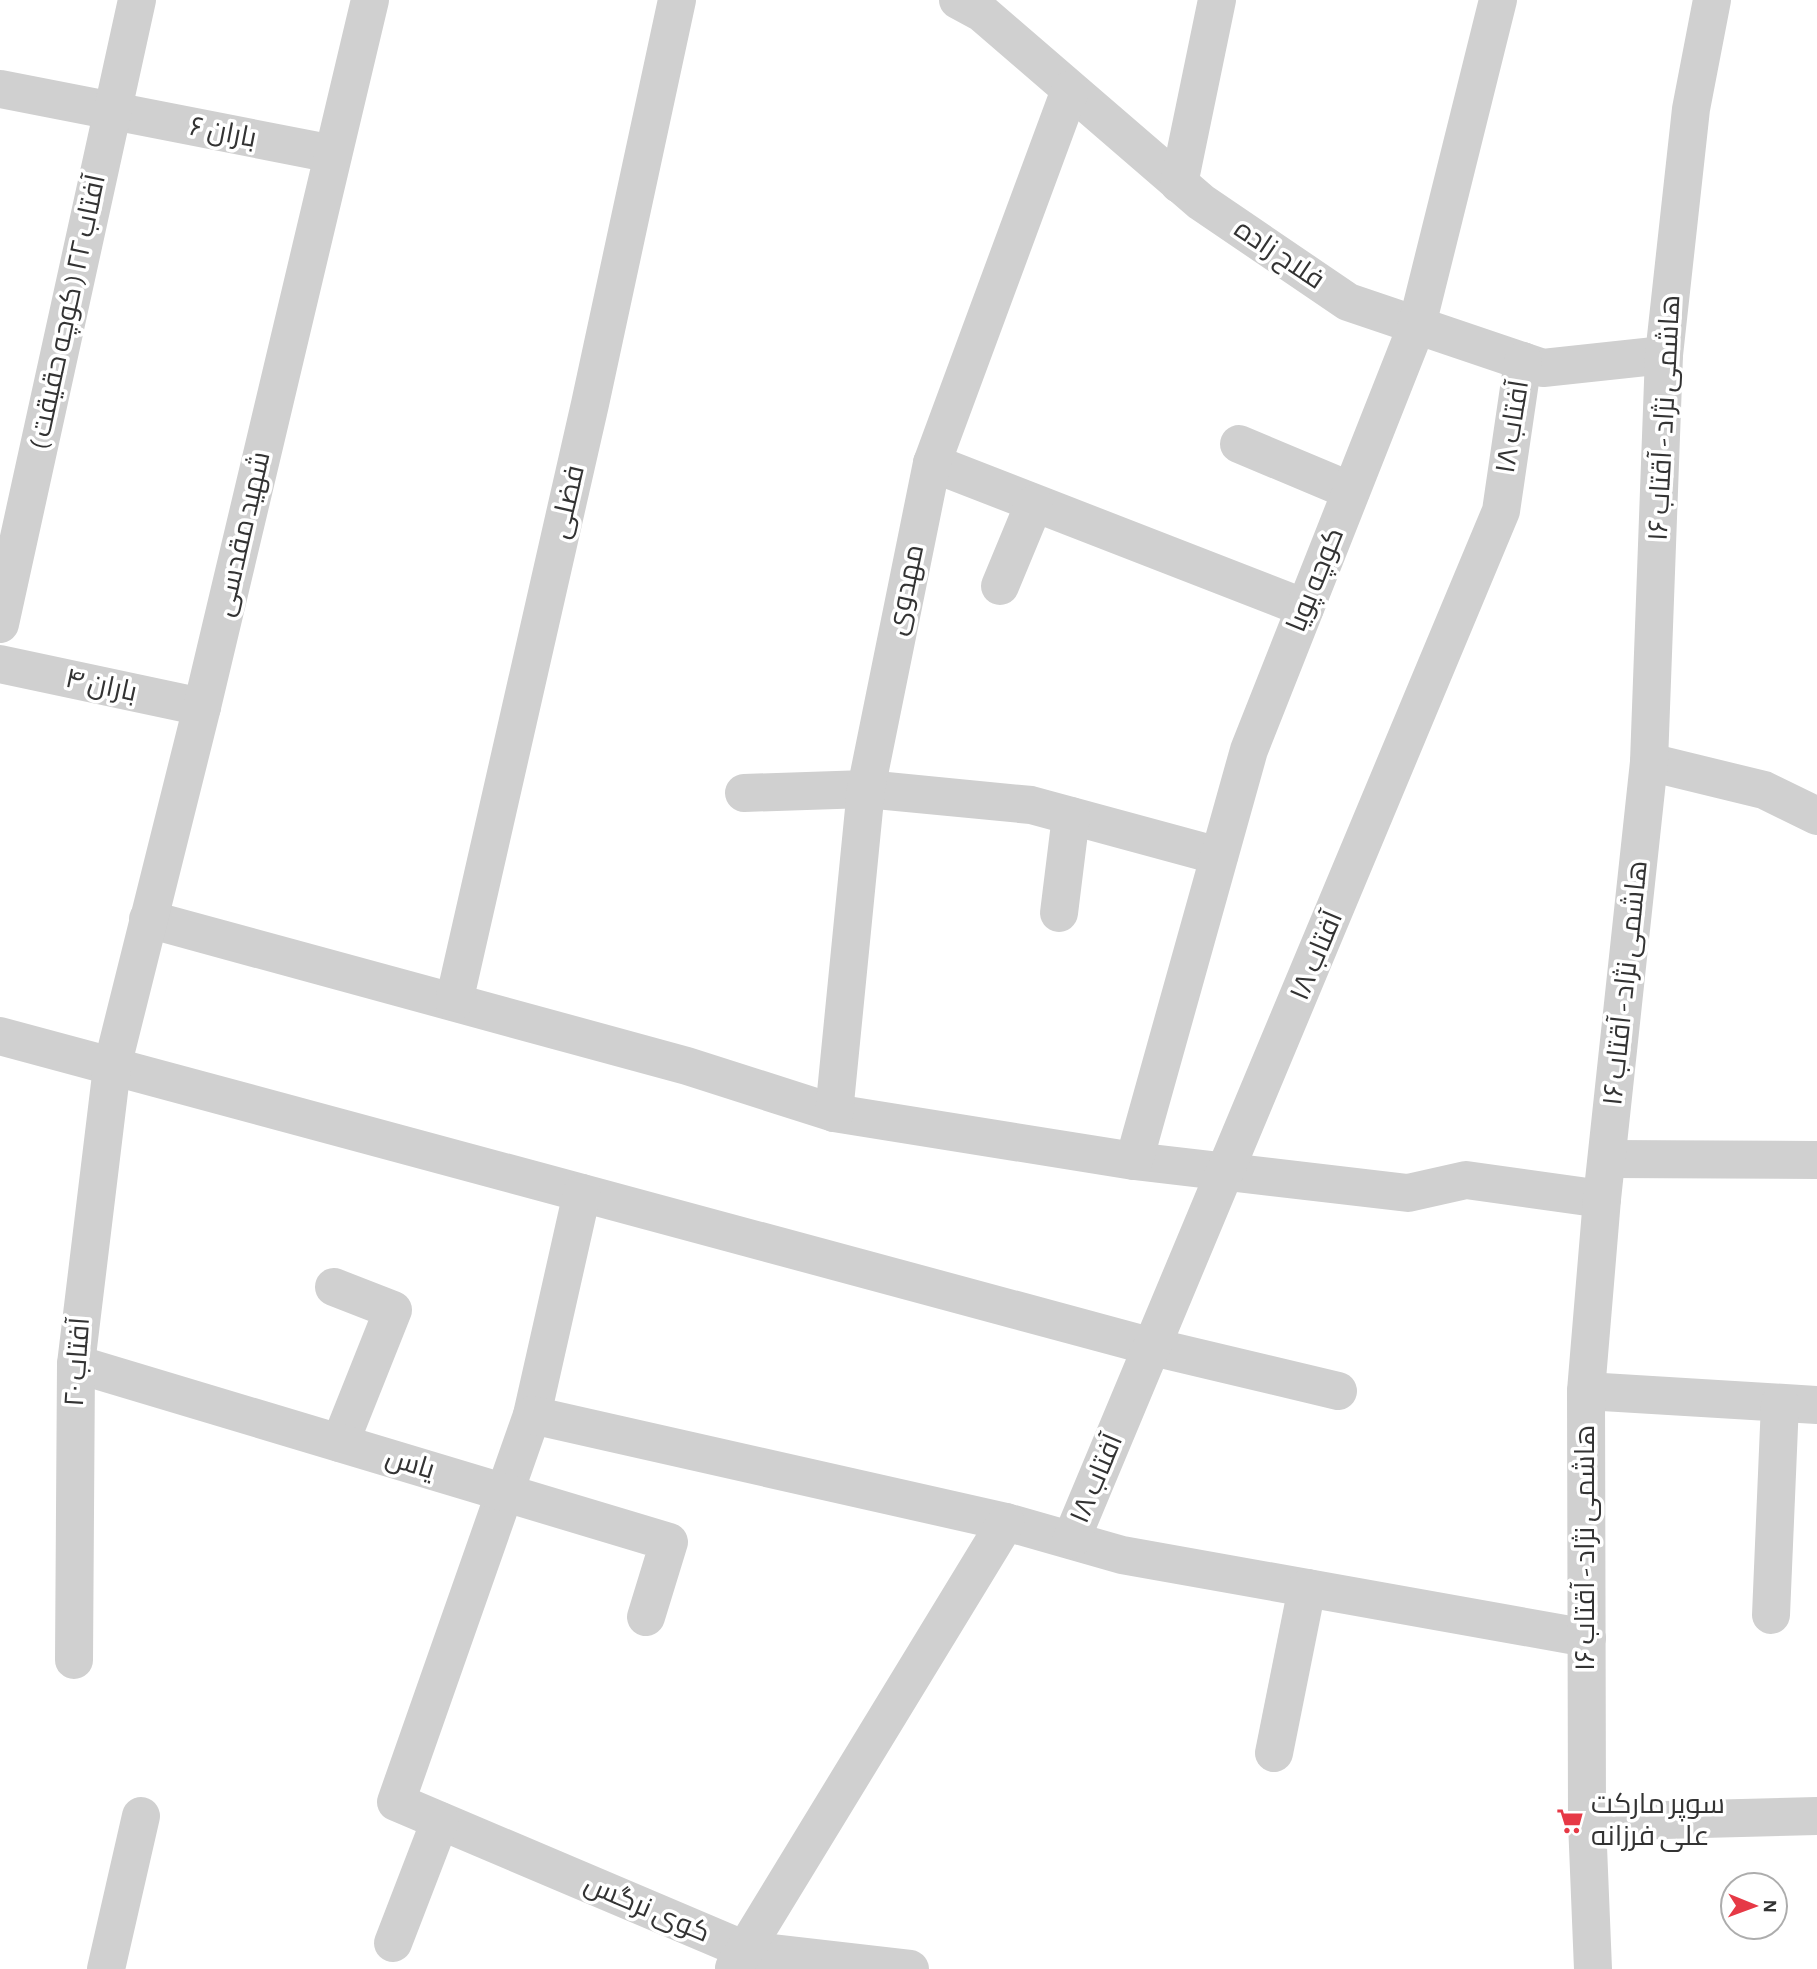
<svg xmlns="http://www.w3.org/2000/svg" width="1817" height="1969" font-family="'Alegreya Sans',Cairo,sans-serif">
<rect width="100%" height="100%" fill="#fff"/>
<g fill="none" stroke-linecap="round" stroke-linejoin="round">
<g stroke="#d0d0d0" stroke-width="38">
<polyline points="958,0 982,13 1201,202 1348,302 1543,368 1664,355"/>
<polyline points="0,89 333,154"/>
<polyline points="1179,184 1217,0"/>
<polyline points="1239,444 1351,491"/>
<polyline points="932,463 1305,608"/>
<polyline points="1000,586 1034,504"/>
<polyline points="0,624 137,0"/>
<polyline points="0,664 202,707"/>
<polyline points="1649,762 1764,790 1817,816"/>
<polyline points="744,793 866,789 1031,805 1219,856"/>
<polyline points="1059,913 1071,816"/>
<polyline points="148,919 687,1066 834,1113 1134,1161 1408,1193 1466,1180 1602,1199"/>
<polyline points="454,1002 590,404 677,0"/>
<polyline points="0,1036 1153,1347 1338,1391"/>
<polyline points="834,1113 866,789 932,463 1070,90"/>
<polyline points="1607,1159 1817,1160"/>
<polyline points="1134,1161 1249,750 1417,325 1498,0"/>
<polyline points="582,1193 532,1415 396,1802 745,1950 910,1969"/>
<polyline points="334,1287 393,1310 340,1443"/>
<polyline points="76,1364 669,1542 646,1617"/>
<polyline points="1586,1391 1817,1405"/>
<polyline points="532,1415 1006,1522 1122,1555 1587,1638"/>
<polyline points="1071,1540 1501,511 1523,361"/>
<polyline points="1771,1615 1780,1403"/>
<polyline points="74,1660 76,1364 112,1067 202,707 370,0"/>
<polyline points="1274,1753 1307,1588"/>
<polyline points="1587,1822 1817,1816"/>
<polyline points="393,1943 440,1821"/>
<polyline points="734,1968 1006,1522"/>
<polyline points="106,1969 141,1816"/>
<polyline points="1593,1969 1587,1822 1586,1391 1602,1199 1649,762 1664,355 1691,109 1712,0"/>
</g>
</g>
<defs>
<symbol id="supermarket-bare" viewBox="-9 -9 18 18"><path d="M-6-5.5h2.5l.6 2H6L4.5 2H-2.5L-4.4-4H-6ZM-1.5 3.2a1.3 1.3 0 1 0 .1 0ZM3 3.2a1.3 1.3 0 1 0 .1 0Z" fill="#e63946" stroke="#fff" stroke-width="2.5" paint-order="stroke"/></symbol>
</defs>
<g fill-rule="evenodd">
<use href="#supermarket-bare" x="1551" y="1802" width="38" height="38"/>
</g>
<g text-anchor="middle" dominant-baseline="central" stroke-width="7" stroke-linejoin="round" paint-order="stroke">
<g font-size="28" fill="#333" stroke="#fff">
<text transform="translate(223 133) rotate(11)">باران ۶</text>
<text transform="translate(1279 255) rotate(34)">فلاح زاده</text>
<text transform="translate(68 312) rotate(-78)">آفتاب ۲۲ ( کوچه حقیقت )</text>
<text transform="translate(1665 418) rotate(-87)">هاشمی نژاد - آقتاب ۱۶</text>
<text transform="translate(1513 427) rotate(-81)">آفتاب ۱۸</text>
<text transform="translate(568 502) rotate(-77)">فضلی</text>
<text transform="translate(243 534) rotate(-77)">شهید مقدسی</text>
<text transform="translate(1316 580) rotate(-68)">کوچه پویا</text>
<text transform="translate(906 590) rotate(-78)">مهدوی</text>
<text transform="translate(101 686) rotate(12)">باران ۴</text>
<text transform="translate(1317 956) rotate(-67)">آفتاب ۱۸</text>
<text transform="translate(1626 983) rotate(-84)">هاشمی نژاد - آقتاب ۱۶</text>
<text transform="translate(78 1362) rotate(-86)">آفتاب ۲۰</text>
<text transform="translate(410 1464) rotate(17)">یاس</text>
<text transform="translate(1097 1479) rotate(-67)">آفتاب ۱۸</text>
<text transform="translate(1586 1548) rotate(-90)">هاشمی نژاد - آقتاب ۱۶</text>
<text transform="translate(647 1909) rotate(23)">کوی نرگس</text>
</g>
<g font-size="28" fill="#333" stroke="#fff" text-anchor="start">
<text x="1591" y="1805">سوپر مارکت<tspan x="1591" dy="32">علی فرزانه</tspan></text>
</g>
</g>
<g transform="translate(1754 1906) rotate(91)"><circle r="33" fill="#ffffff" stroke="#adadad" stroke-width="2"/>
<path d="M0-5L12 26L0 18L-12 26Z" fill="#e63946"/>
<text y="-10" font-size="19" font-weight="bold" text-anchor="middle" fill="#333333">N</text>
</g>
</svg>
